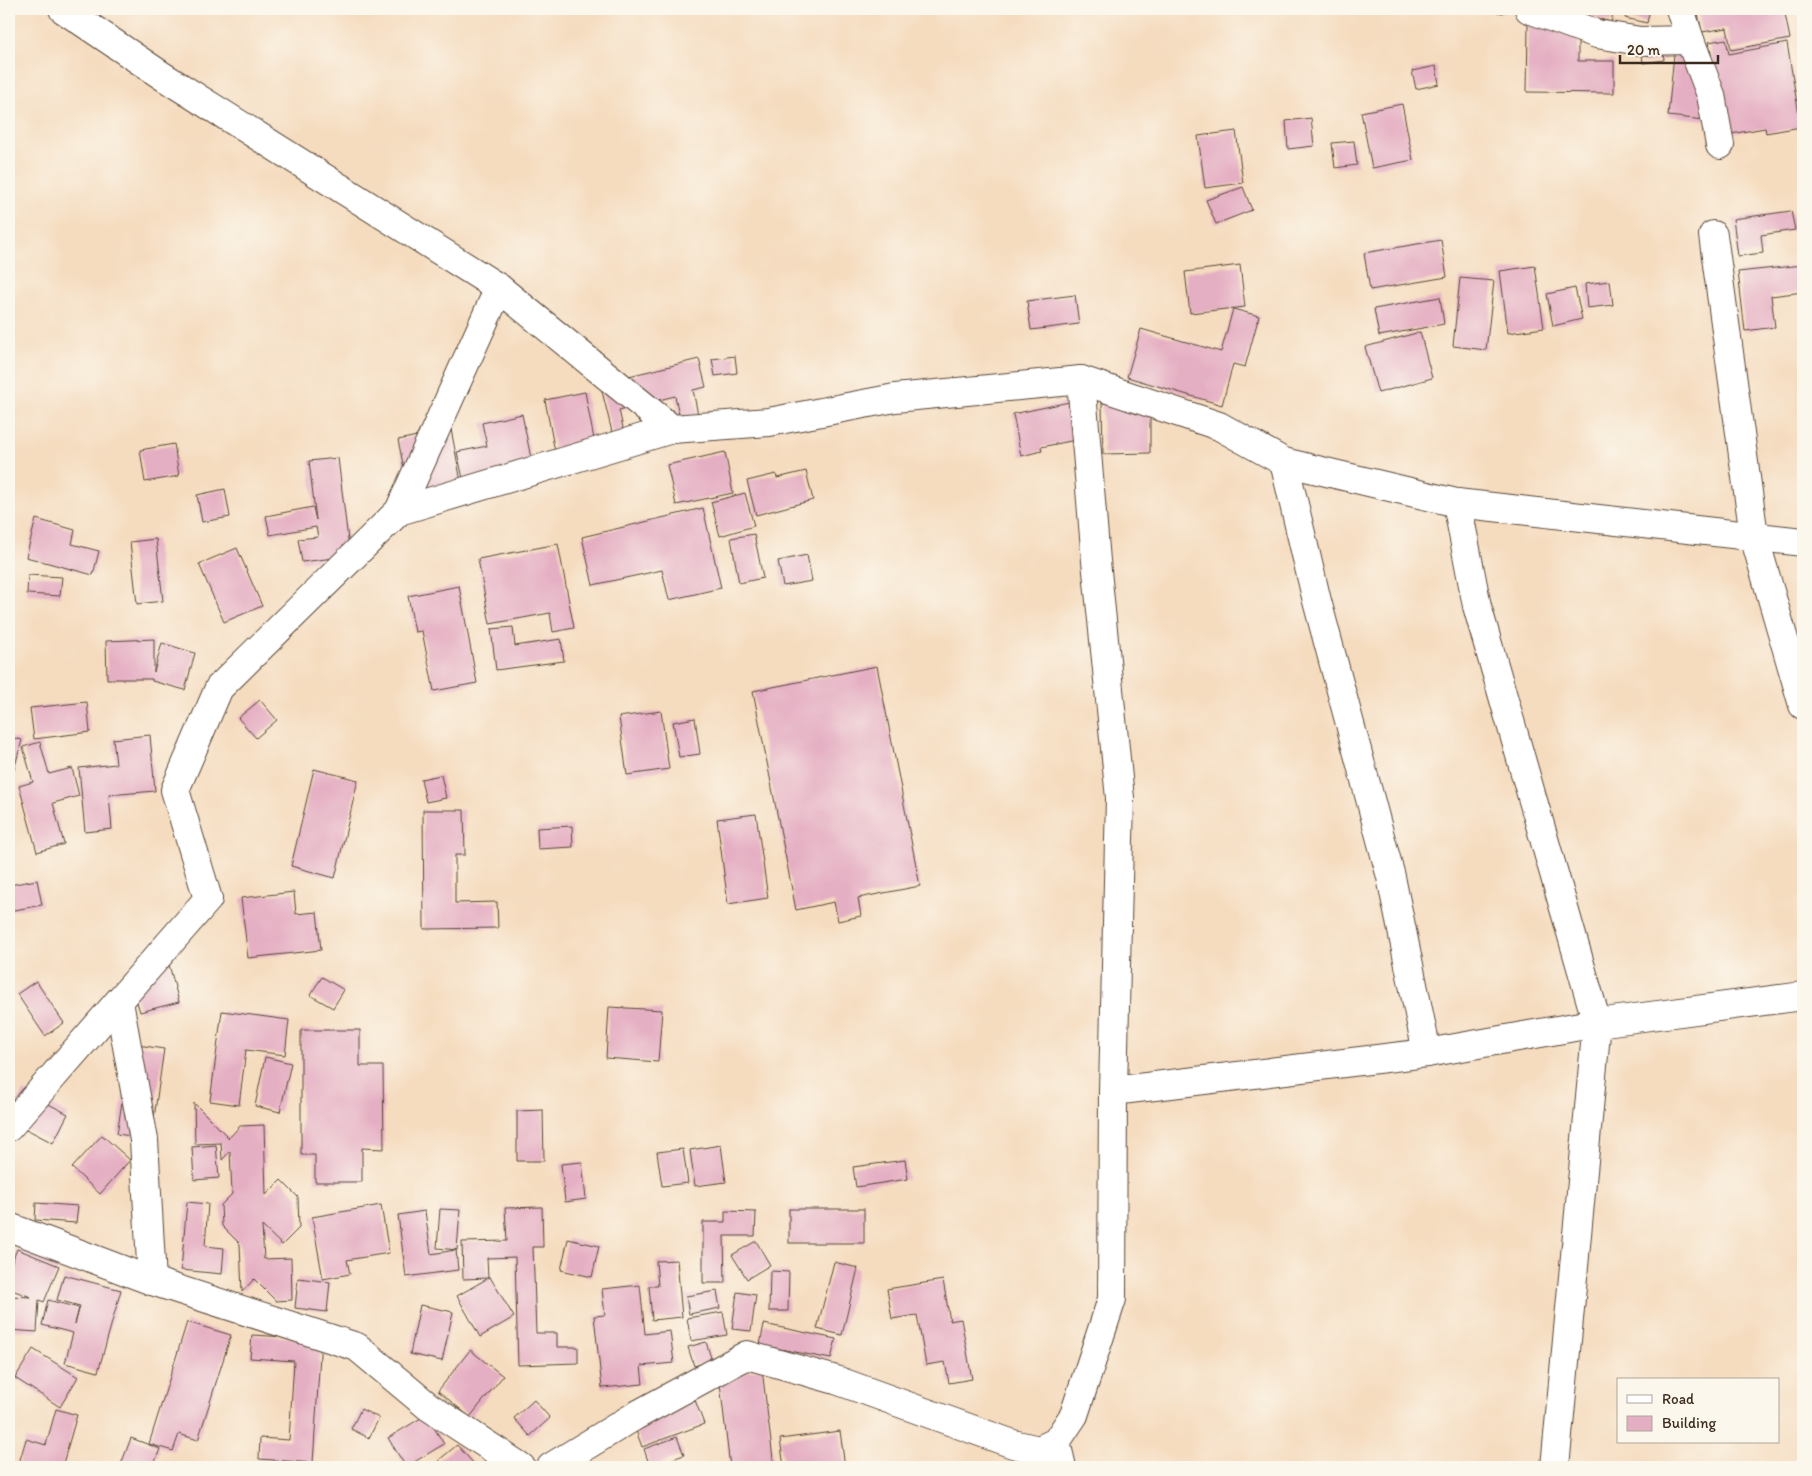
<svg xmlns="http://www.w3.org/2000/svg" width="1812" height="1476" font-family="Itim,sans-serif">
<rect width="100%" height="100%" fill="#fbf7ec"/>
<filter id="ink" filterUnits="userSpaceOnUse"><feTurbulence type="fractalNoise" baseFrequency=".02" numOctaves="2"/><feDisplacementMap in="SourceGraphic" scale="10" xChannelSelector="R" yChannelSelector="G"/><feConvolveMatrix kernelMatrix="1 2 1 2 8 2 1 2 1" color-interpolation-filters="sRGB"/></filter>
<filter id="wash" filterUnits="userSpaceOnUse"><feTurbulence type="fractalNoise" baseFrequency=".0096" numOctaves="4" result="noise"/><feDisplacementMap in="SourceGraphic" scale="20" xChannelSelector="R" yChannelSelector="G"/><feGaussianBlur stdDeviation="1.12" result="paint"/><feColorMatrix in="noise" values="0 0 0 0 0 0 0 0 0 0 0 0 0 0 0 0 0 1.4 0 .05"/><feComposite in="paint" operator="in"/></filter>
<g filter="url(#wash)">
<rect width="100%" height="100%" fill="#f5dcbf"/>
<g id="blocks">
<g fill="#e5afc3">
<polygon points="1482,9 1503,9 1503,13"/>
<polygon points="1586,9 1614,9 1611,22 1585,15"/>
<polygon points="1627,9 1650,9 1647,23 1625,18"/>
<polygon points="1697,9 1784,9 1790,39 1731,50 1727,28 1702,32"/>
<polygon points="1528,23 1578,23 1578,61 1614,61 1614,93 1527,92"/>
<polygon points="1726,39 1729,54 1787,43 1801,127 1766,133 1765,128 1725,135 1709,42"/>
<polygon points="1662,41 1664,60 1643,63 1641,43"/>
<polygon points="1674,54 1710,58 1704,120 1668,116"/>
<polygon points="1436,66 1439,84 1416,89 1412,71"/>
<polygon points="1402,104 1413,160 1372,168 1361,112"/>
<polygon points="1311,118 1314,146 1288,149 1286,121"/>
<polygon points="1236,131 1243,183 1205,188 1198,136"/>
<polygon points="1354,141 1357,165 1335,168 1332,143"/>
<polygon points="1243,187 1252,210 1216,224 1206,200"/>
<polygon points="1791,211 1795,230 1761,235 1763,253 1738,256 1733,219"/>
<polygon points="1441,240 1447,277 1370,290 1364,253"/>
<polygon points="1240,265 1245,307 1190,313 1185,272"/>
<polygon points="1803,265 1803,292 1771,296 1775,327 1745,331 1738,272"/>
<polygon points="1535,266 1544,328 1508,333 1500,271"/>
<polygon points="1460,278 1494,281 1486,350 1453,346"/>
<polygon points="1610,281 1613,305 1587,308 1585,284"/>
<polygon points="1575,288 1582,319 1553,326 1547,294"/>
<polygon points="1075,295 1079,324 1031,330 1027,301"/>
<polygon points="1440,297 1444,324 1379,336 1374,309"/>
<polygon points="1233,309 1259,316 1245,367 1233,364 1222,405 1127,377 1141,329 1221,352"/>
<polygon points="1420,332 1432,378 1378,393 1365,347"/>
<polygon points="735,356 737,373 715,376 712,359"/>
<polygon points="699,359 706,387 693,390 698,415 680,419 675,396 619,410 625,437 614,440 600,383"/>
<polygon points="585,392 596,450 556,457 545,400"/>
<polygon points="1074,401 1081,439 1041,447 1042,451 1021,456 1013,414"/>
<polygon points="1102,403 1150,403 1150,453 1103,454"/>
<polygon points="522,414 533,468 464,483 457,452 487,446 482,423"/>
<polygon points="451,429 462,487 410,497 398,440"/>
<polygon points="174,444 179,476 145,482 140,450"/>
<polygon points="725,452 733,493 676,505 667,465"/>
<polygon points="338,458 350,556 302,562 298,539 318,537 316,527 270,535 266,516 313,507 316,520 309,461"/>
<polygon points="806,471 813,500 756,515 747,481 776,474 777,478"/>
<polygon points="225,489 230,517 202,522 197,495"/>
<polygon points="745,493 754,526 720,536 711,502"/>
<polygon points="703,508 721,588 669,600 662,570 593,585 582,537"/>
<polygon points="36,519 75,530 72,544 99,551 93,575 26,557"/>
<polygon points="754,534 763,578 739,583 731,538"/>
<polygon points="156,539 163,601 137,604 130,542"/>
<polygon points="558,544 574,628 553,632 550,613 490,624 478,559"/>
<polygon points="237,548 262,606 224,622 199,564"/>
<polygon points="807,555 812,581 783,586 778,561"/>
<polygon points="28,575 62,577 60,596 27,594"/>
<polygon points="459,586 477,683 434,691 422,631 415,632 408,596"/>
<polygon points="513,627 515,646 561,639 564,661 496,670 491,629"/>
<polygon points="154,639 154,672 162,643 195,653 185,690 152,681 152,679 107,679 106,641"/>
<polygon points="877,666 920,886 858,898 861,916 838,921 834,902 796,910 753,691"/>
<polygon points="260,700 277,720 256,738 238,718"/>
<polygon points="87,702 90,732 34,739 30,708"/>
<polygon points="661,711 669,769 627,775 619,717"/>
<polygon points="695,718 700,754 679,757 673,722"/>
<polygon points="150,735 155,791 109,795 112,829 85,832 79,768 116,764 113,739"/>
<polygon points="9,737 22,740 12,777 9,776"/>
<polygon points="40,742 49,774 72,768 79,796 53,803 64,844 37,852 19,786 33,782 23,747"/>
<polygon points="314,769 358,780 335,878 291,866"/>
<polygon points="441,775 446,798 426,802 421,779"/>
<polygon points="423,810 464,810 465,855 455,855 455,903 497,902 498,928 424,929"/>
<polygon points="756,814 768,898 728,904 717,819"/>
<polygon points="572,826 573,847 538,849 537,828"/>
<polygon points="37,880 42,905 9,911 9,885"/>
<polygon points="294,892 296,914 317,912 321,950 248,958 241,898"/>
<polygon points="168,961 179,1002 140,1012 128,972"/>
<polygon points="322,977 344,990 333,1008 310,995"/>
<polygon points="36,981 64,1023 45,1036 17,994"/>
<polygon points="609,1007 662,1010 658,1062 606,1058"/>
<polygon points="222,1011 289,1020 285,1055 246,1050 239,1105 210,1101"/>
<polygon points="301,1030 360,1030 360,1066 383,1066 384,1149 362,1148 362,1182 315,1182 315,1155 301,1155"/>
<polygon points="131,1044 164,1049 151,1139 117,1134"/>
<polygon points="9,1053 16,1062 9,1068"/>
<polygon points="265,1057 291,1063 280,1112 255,1106"/>
<polygon points="23,1091 68,1114 53,1143 9,1120"/>
<polygon points="194,1103 229,1138 240,1126 264,1125 266,1195 281,1180 298,1197 299,1228 282,1245 262,1226 264,1259 291,1258 292,1300 276,1301 254,1279 242,1292 240,1244 222,1226 221,1205 232,1194 230,1151 222,1160 221,1143 195,1144"/>
<polygon points="543,1110 544,1161 517,1161 517,1111"/>
<polygon points="102,1135 130,1160 100,1194 72,1168"/>
<polygon points="216,1145 219,1178 194,1180 192,1147"/>
<polygon points="721,1145 726,1182 695,1186 690,1150"/>
<polygon points="683,1149 688,1183 662,1186 657,1152"/>
<polygon points="905,1160 908,1179 856,1187 853,1167"/>
<polygon points="582,1162 586,1199 565,1202 561,1164"/>
<polygon points="187,1202 208,1204 205,1246 224,1248 222,1274 181,1270"/>
<polygon points="36,1203 78,1206 76,1223 35,1220"/>
<polygon points="381,1205 389,1253 347,1260 350,1274 323,1279 312,1217"/>
<polygon points="542,1207 543,1247 533,1247 536,1333 557,1333 557,1347 578,1347 578,1363 518,1365 515,1257 487,1258 488,1278 463,1279 462,1242 507,1241 505,1208"/>
<polygon points="440,1209 460,1210 457,1250 437,1248"/>
<rect x="789" y="1209" width="75" height="34"/>
<polygon points="425,1211 431,1254 456,1250 458,1270 406,1277 398,1215"/>
<polygon points="725,1211 756,1212 755,1236 724,1236 725,1283 703,1283 703,1222 725,1222"/>
<polygon points="568,1239 599,1246 592,1277 561,1270"/>
<polygon points="756,1241 770,1265 747,1279 732,1255"/>
<polygon points="17,1249 59,1266 44,1302 39,1300 37,1332 9,1330 9,1296 31,1297 9,1289 9,1269"/>
<polygon points="677,1260 682,1317 652,1320 649,1286 658,1286 656,1261"/>
<polygon points="834,1262 858,1268 842,1335 817,1329"/>
<polygon points="770,1271 789,1272 788,1311 769,1311"/>
<polygon points="64,1275 121,1290 98,1372 65,1363 73,1333 42,1325 48,1300 79,1308 75,1324 80,1306 57,1300"/>
<polygon points="490,1277 514,1317 480,1337 457,1296"/>
<polygon points="298,1278 330,1282 327,1312 295,1308"/>
<polygon points="943,1280 950,1321 961,1319 972,1379 949,1383 945,1362 926,1365 917,1315 892,1319 887,1289"/>
<polygon points="640,1285 645,1334 670,1331 674,1363 641,1366 643,1384 602,1388 594,1316 605,1315 602,1289"/>
<polygon points="717,1291 720,1308 689,1314 686,1296"/>
<polygon points="737,1292 756,1295 751,1331 732,1329"/>
<polygon points="420,1305 453,1312 442,1361 410,1354"/>
<polygon points="723,1312 727,1335 691,1341 687,1318"/>
<polygon points="187,1322 231,1335 198,1440 179,1434 173,1451 149,1444"/>
<polygon points="764,1324 836,1339 831,1359 760,1345"/>
<polygon points="252,1335 321,1339 313,1463 259,1459 260,1438 289,1440 294,1361 250,1358"/>
<polygon points="706,1342 712,1361 694,1366 688,1347"/>
<polygon points="33,1349 78,1377 60,1407 15,1378"/>
<polygon points="470,1350 503,1376 470,1417 438,1391"/>
<polygon points="762,1369 774,1467 730,1467 719,1375"/>
<polygon points="534,1400 550,1418 530,1436 514,1418"/>
<polygon points="695,1400 704,1424 642,1447 633,1422"/>
<polygon points="56,1409 77,1415 62,1467 18,1467 26,1439 46,1445"/>
<polygon points="361,1409 379,1418 369,1438 351,1429"/>
<polygon points="426,1415 444,1444 406,1467 388,1438"/>
<polygon points="840,1431 845,1467 784,1467 780,1439"/>
<polygon points="677,1437 684,1455 650,1467 644,1449"/>
<polygon points="131,1438 160,1449 153,1467 120,1467"/>
<polygon points="457,1445 475,1465 472,1467 446,1467 439,1460"/>
</g>
</g>
</g>
<g filter="url(#ink)">
<use href="#blocks" fill-opacity="0" stroke="#574536" stroke-width="1"/>
<g fill="none" stroke-linecap="round" stroke-linejoin="round">
<defs>
<g id="minor">
<polyline points="63,9 161,75 499,288 672,429"/>
<polyline points="1529,9 1597,34 1640,41 1690,40"/>
<polyline points="1680,9 1690,40 1711,95 1720,145"/>
<polyline points="1713,235 1754,536 1803,705"/>
<polyline points="1284,462 1317,601 1391,877 1427,1053"/>
<polyline points="1457,503 1477,606 1597,1023 1555,1467"/>
<polyline points="399,511 672,429 769,422 895,398 1081,380 1219,426 1284,462 1457,503 1803,542"/>
<polyline points="119,1002 144,1140 152,1281"/>
<polyline points="1113,1091 1427,1053 1597,1023 1803,996"/>
<polyline points="9,1127 208,899 175,790 219,688 399,511 499,288"/>
<polyline points="9,1227 152,1281 357,1347 429,1407 521,1467"/>
<polyline points="1056,1442 1062,1467"/>
<polyline points="551,1467 635,1416 747,1355 836,1380 1013,1444 1039,1450 1056,1442 1074,1415 1112,1299 1113,1091 1120,798 1096,561 1081,380"/>
</g>
</defs>
<use href="#minor" stroke="#574536" stroke-width="30"/>
<use href="#minor" stroke="#fff" stroke-width="28"/>
</g>
</g>
<rect width="1812" height="1476" fill="none" stroke="#fbf7ec" stroke-width="30"/>
<rect x="1617" y="1378" width="162" height="65" fill="#fbf7ec" stroke="#aea59a"/>
<rect x="1627" y="1395" width="25" height="8" fill="#ffffff" stroke="#aea59a"/>
<text x="1662" y="1404" font-size="15" fill="#3b2a1e">Road</text>
<rect x="1627" y="1416" width="25" height="15" fill="#e5afc3" stroke="#aea59a"/>
<text x="1662" y="1428" font-size="15" fill="#3b2a1e">Building</text>
<path d="M1620 55v8h98v-8" fill="none" stroke="#3b2a1e" stroke-width="2.5"/>
<text x="1627" y="55" font-size="15" fill="#3b2a1e" stroke="#fbf7ec" stroke-width="4" paint-order="stroke">20 m</text>
</svg>
